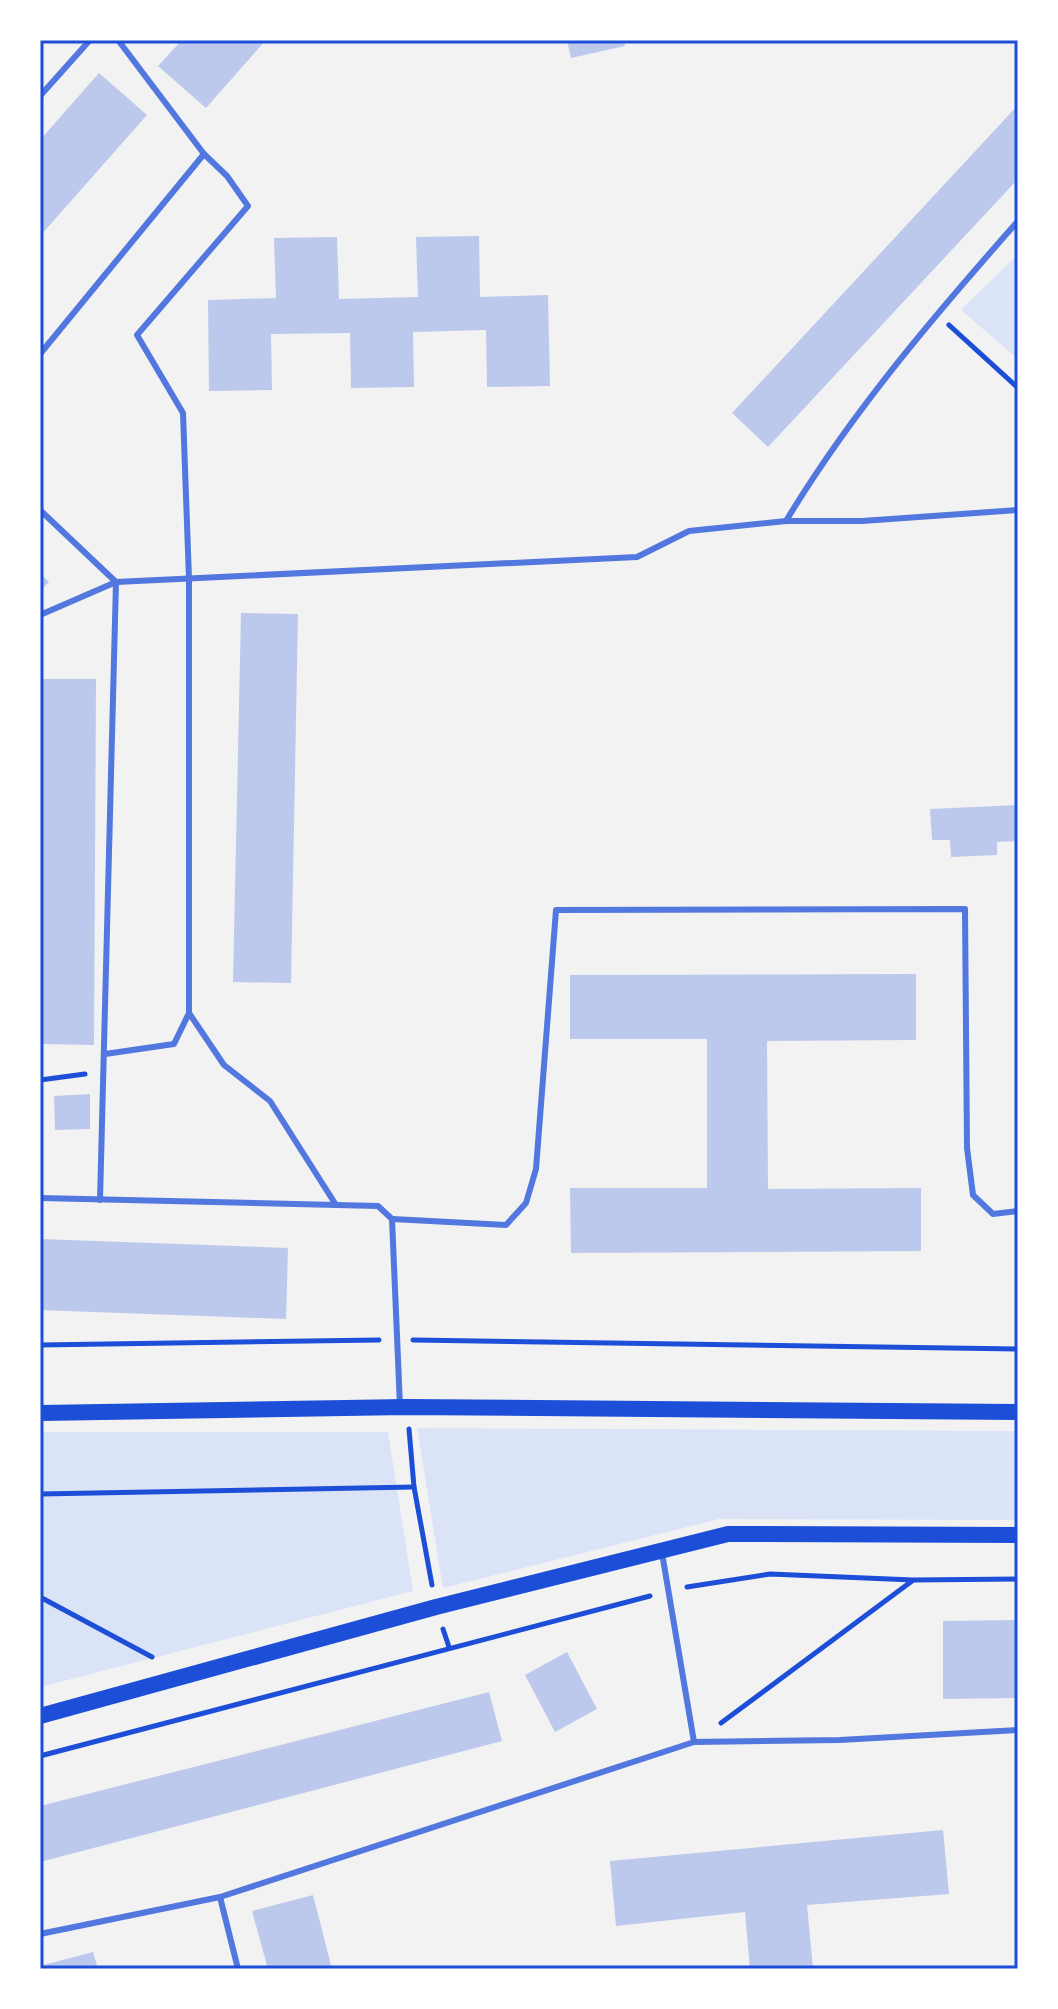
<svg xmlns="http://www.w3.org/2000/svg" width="1058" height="2009" font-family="Rubik,sans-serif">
<rect width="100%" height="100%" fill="#f2f2f2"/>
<g fill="#dbe4f7">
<polygon points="1018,254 1018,359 961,310"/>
<polygon points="417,1428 1018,1431 1018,1520 719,1519 443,1588"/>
<polygon points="40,1432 388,1432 413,1591 40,1687"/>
</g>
<g fill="#bdc9ec">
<polygon points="182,40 266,40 206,108 158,66"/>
<polygon points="567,40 624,40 625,46 571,58"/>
<polygon points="99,73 147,115 40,236 40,140"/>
<polygon points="1018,105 1018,179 768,447 732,413"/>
<polygon points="479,236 480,297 548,295 550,386 487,387 486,330 413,332 414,387 351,388 350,333 271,334 272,390 209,391 208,300 276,298 274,238 337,237 339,299 418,297 416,237"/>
<polygon points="40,573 49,582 40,591"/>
<polygon points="241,613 298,614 291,983 233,982"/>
<polygon points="40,679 96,679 94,1045 40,1044"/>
<polygon points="1018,805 1018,841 997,842 997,855 951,857 950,840 932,840 930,809"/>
<polygon points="916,974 916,1040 767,1041 768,1189 921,1188 921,1251 571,1253 570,1188 707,1188 707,1039 570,1039 570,975"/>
<polygon points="90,1094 90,1129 55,1130 54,1096"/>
<polygon points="40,1239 288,1248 286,1319 40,1310"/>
<polygon points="1018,1620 1018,1698 943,1699 943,1621"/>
<polygon points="567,1652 597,1709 555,1732 525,1675"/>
<polygon points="489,1692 502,1741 40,1862 40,1806"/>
<polygon points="943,1830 949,1894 807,1905 813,1969 750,1969 745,1912 616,1926 610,1861"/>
<polygon points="313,1895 332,1969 268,1969 252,1911"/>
<polygon points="93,1952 98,1969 40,1969 40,1966"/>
</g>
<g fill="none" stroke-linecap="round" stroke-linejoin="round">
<g stroke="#1d4ed8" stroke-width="5">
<polyline points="949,325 1018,388"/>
<polyline points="40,1080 85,1074"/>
<polyline points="413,1340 1018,1349"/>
<polyline points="40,1345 379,1340"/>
<polyline points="409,1429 414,1487 432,1585"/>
<polyline points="40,1494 414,1487"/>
<polyline points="687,1587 770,1574 913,1580 1018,1579"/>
<polyline points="40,1597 152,1657"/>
<polyline points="443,1629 449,1647"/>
<polyline points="721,1723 912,1581"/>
<polyline points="40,1756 650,1596"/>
</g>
<g stroke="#5277de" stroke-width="6">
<polyline points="40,96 90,40"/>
<polyline points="40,354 204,154"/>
<polyline points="40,510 116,582 637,557 689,531 786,521 862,521 1018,510"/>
<path d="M786,521C851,413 934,316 1018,221"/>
<polyline points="40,615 116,582 100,1200"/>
<polyline points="189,1013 224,1065 270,1101 336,1205"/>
<polyline points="105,1054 174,1044 189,1013 189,579 183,413 137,335 248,206 227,176 204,154 118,40"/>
<polyline points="40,1198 378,1206 392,1219 400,1406"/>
<polyline points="392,1219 506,1225 526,1203 536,1169 556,910 965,909 967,1148 973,1195 993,1214 1018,1211"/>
<polyline points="662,1553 694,1742"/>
<polyline points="220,1897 238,1969"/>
<polyline points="40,1934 220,1897 694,1742 840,1740 1018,1730"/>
</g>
<g stroke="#1d4ed8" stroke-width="16">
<polyline points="40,1413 406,1407 1018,1412"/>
<polyline points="40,1716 436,1607 728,1534 1018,1535"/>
</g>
</g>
<rect width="1058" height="2009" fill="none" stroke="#ffffff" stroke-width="84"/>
<rect x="42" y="42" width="974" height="1925" fill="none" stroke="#1d4ed8" stroke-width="3"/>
</svg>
